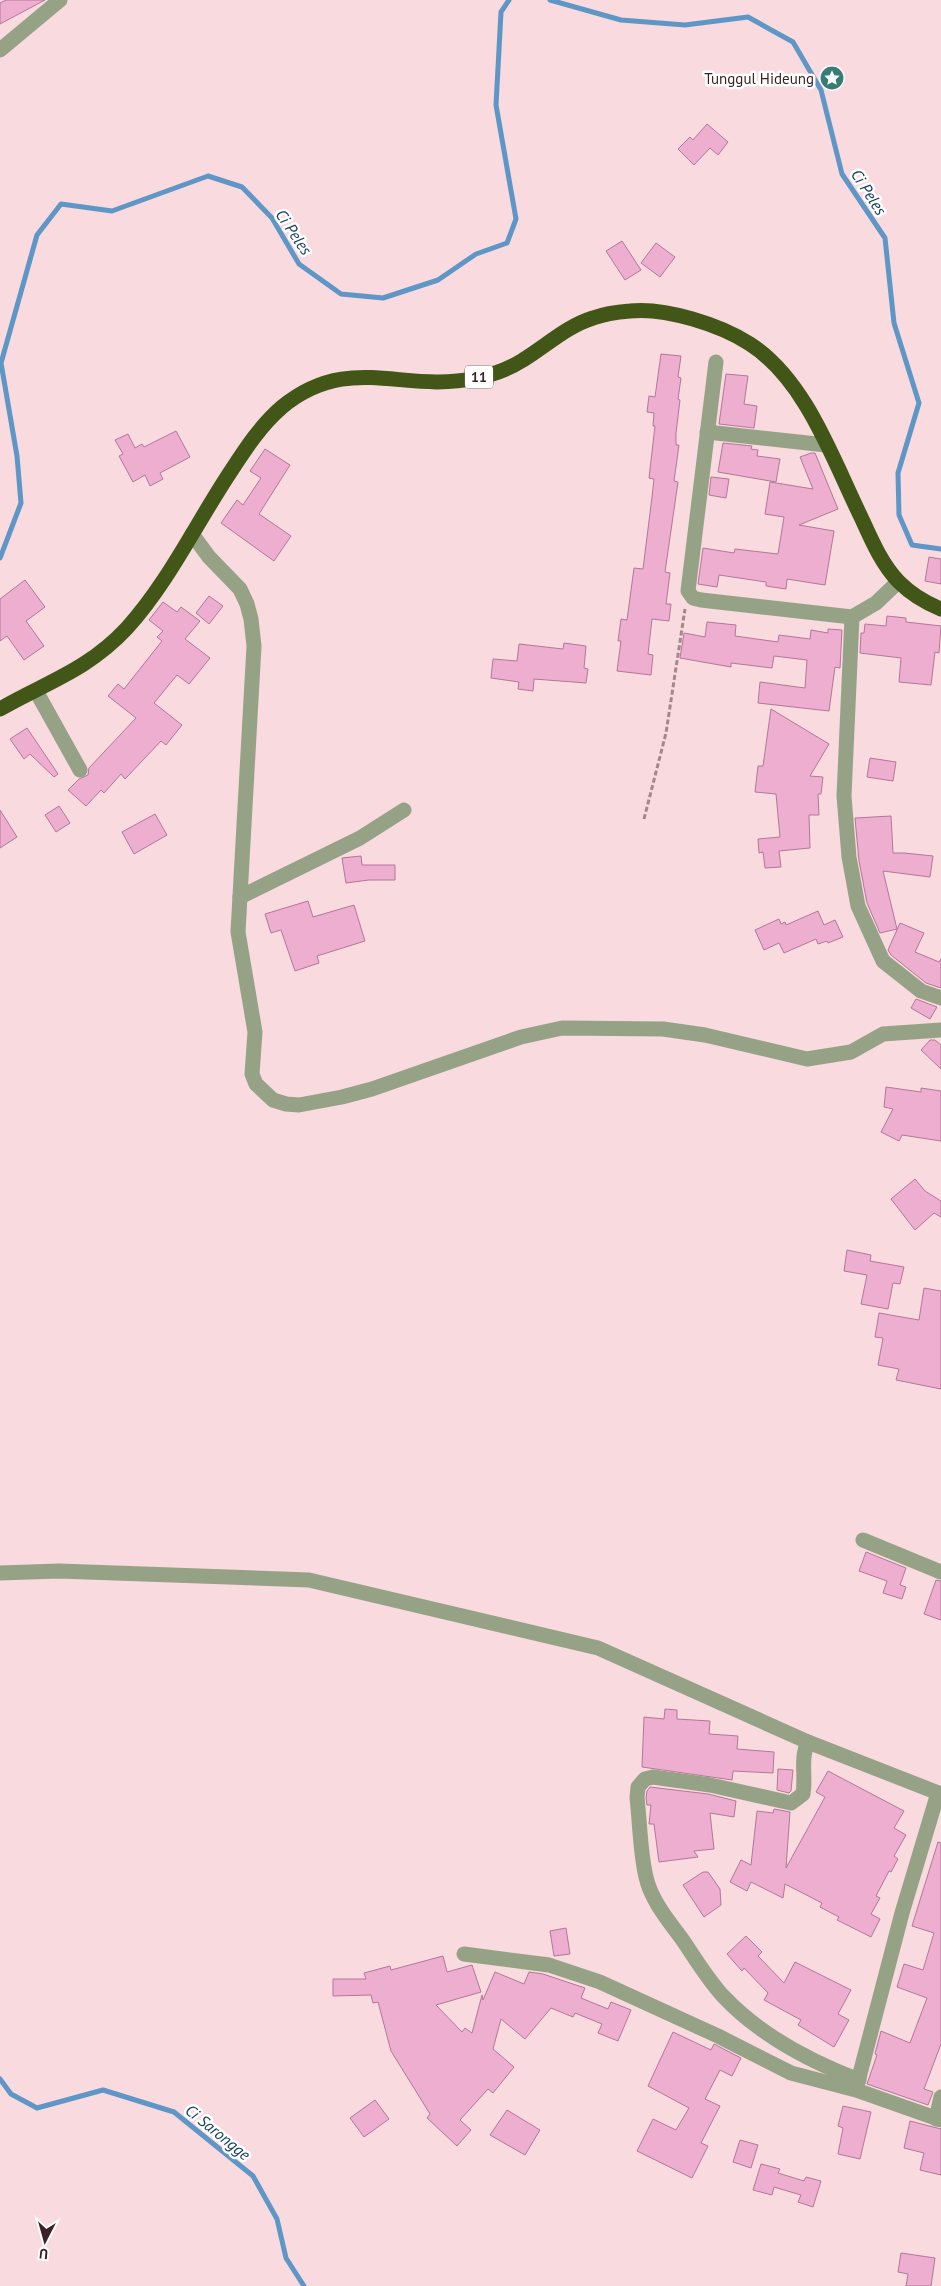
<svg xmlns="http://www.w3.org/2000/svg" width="941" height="2286" font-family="'PT Sans',sans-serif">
<rect width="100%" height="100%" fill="#f8dadf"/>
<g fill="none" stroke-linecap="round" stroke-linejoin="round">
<g stroke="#5e96c6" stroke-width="5">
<polyline points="550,0 621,20 685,25 748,17 793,42 821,90 842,174 885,238 894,323 919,403 898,473 899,515 912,545 941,549"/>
<polyline points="0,558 21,503 17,456 1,363 37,235 61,204 112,211 208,176 242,187 272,218 299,264 341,294 383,298 438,280 476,254 507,243 516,219 496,105 501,12 509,0"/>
<polyline points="0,2079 11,2094 37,2108 103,2090 174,2112 253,2176 277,2219 286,2258 304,2286"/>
</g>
</g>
<g fill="#eeaed0" stroke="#b37797">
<polygon points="6,0 45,0 0,24 0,3"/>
<polygon points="707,124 728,142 718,155 710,148 694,165 678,149 690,137 693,140"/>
<polygon points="622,241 641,270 625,280 606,251"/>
<polygon points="656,243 675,257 660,277 641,263"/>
<polygon points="661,354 681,356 678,377 681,378 678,399 680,400 676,433 676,445 679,445 674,481 678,482 665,572 670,573 666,604 671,604 669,621 652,619 648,654 653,655 651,675 617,671 621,641 618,641 621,619 627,620 634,568 643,569 652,497 654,479 649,478 655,426 653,426 654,413 647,412 649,396 655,397"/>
<polygon points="726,374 748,376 744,404 757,406 754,428 719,424"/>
<polygon points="176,431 190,457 160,473 163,479 150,486 145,475 133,482 119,456 123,454 115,440 128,434 135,448 142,444 144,447"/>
<polygon points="723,443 752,446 751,449 758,450 757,456 780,459 776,482 718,472"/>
<polygon points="265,449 290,465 259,514 291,536 274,561 221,523 237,500 243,505 261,478 250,471"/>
<polygon points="811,453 815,453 838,509 799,525 834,531 825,585 787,579 786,589 766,586 766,582 719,575 717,587 698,584 703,548 734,553 735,549 778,554 784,517 765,514 770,482 813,489 800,457"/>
<polygon points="711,477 729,479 726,498 709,495"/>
<polygon points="929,557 941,559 941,584 925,581"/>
<polygon points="25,580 45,607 26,621 44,646 24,660 7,636 0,641 0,599"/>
<polygon points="209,596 223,606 209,624 196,613"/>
<polygon points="163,602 177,612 181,607 200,621 185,639 210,658 189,684 177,675 154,703 182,725 166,745 161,741 125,779 121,774 104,793 101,790 86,806 68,790 79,779 88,775 89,768 136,718 108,696 118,684 124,689 162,641 157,637 163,631 149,620"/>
<polygon points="887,616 906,618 906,622 941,626 939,653 935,652 931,685 899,682 901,658 860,653 861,633 864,633 865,624 886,626"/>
<polygon points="707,622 736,625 735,636 778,642 779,635 810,639 811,630 828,633 828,629 842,630 840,668 835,667 829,711 758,703 760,682 805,688 807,660 774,656 772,668 731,663 731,667 680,658 684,633 705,637"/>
<polygon points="564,643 586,646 584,668 588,669 586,683 534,679 533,691 518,689 519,682 491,678 493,659 517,661 519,644 563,649"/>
<polygon points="771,709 829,744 810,776 823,777 821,794 818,794 819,815 809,815 810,848 779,851 781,867 765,868 763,852 759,853 758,839 780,837 776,794 755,792 758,766 763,766"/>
<polygon points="27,728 58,774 54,777 30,754 24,759 10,739"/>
<polygon points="870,758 896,762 893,781 867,777"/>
<polygon points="59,806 70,823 56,832 45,815"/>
<polygon points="0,810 17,837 0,848"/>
<polygon points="155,814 167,835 134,854 122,832"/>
<polygon points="891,816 893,853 904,853 933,856 930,877 883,871 897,929 880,933 867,903 859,861 855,818"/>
<polygon points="361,856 362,865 395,865 395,880 369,880 346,883 342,858"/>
<polygon points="308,901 313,917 354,905 365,941 317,956 319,963 295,971 281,930 271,933 265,914"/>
<polygon points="818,911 824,925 835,920 843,937 828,943 827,941 818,944 816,939 784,953 779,943 764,950 755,930 779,919 781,924 785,922 786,925"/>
<polygon points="900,923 924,933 915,952 939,962 941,959 941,988 926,983 891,955 888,950"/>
<polygon points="916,999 937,1007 930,1019 911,1008"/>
<polygon points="930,1040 935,1040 941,1045 941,1069 921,1050"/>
<polygon points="886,1087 921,1092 921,1088 941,1091 941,1141 902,1135 899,1141 881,1132 893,1109 884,1107"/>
<polygon points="915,1179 925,1191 941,1201 941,1217 934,1213 915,1230 891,1199"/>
<polygon points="847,1250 871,1255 870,1261 904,1267 900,1284 893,1283 888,1309 861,1304 867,1275 844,1271"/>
<polygon points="924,1288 941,1291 941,1389 896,1380 899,1369 878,1365 883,1338 875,1337 879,1313 919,1320"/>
<polygon points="866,1552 906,1568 900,1585 906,1587 902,1599 883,1593 887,1581 859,1571"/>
<polygon points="936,1580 941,1581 941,1620 924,1614"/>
<polygon points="665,1709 677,1710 677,1719 710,1721 709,1734 738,1736 737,1749 774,1752 773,1773 733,1771 732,1780 642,1767 644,1717 664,1719"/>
<polygon points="778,1769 793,1770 791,1791 789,1793 777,1790"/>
<polygon points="828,1771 904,1811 894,1828 906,1835 894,1856 898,1859 891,1872 889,1871 876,1896 880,1898 871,1914 880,1919 871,1937 837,1920 839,1917 820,1907 822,1903 785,1884 783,1898 751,1882 747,1891 730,1882 741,1860 751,1865 757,1811 773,1813 774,1809 790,1812 786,1868 825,1797 816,1792"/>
<polygon points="650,1787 708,1794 736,1801 734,1817 710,1813 714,1849 694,1851 698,1857 659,1862 654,1824 649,1824 651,1805 647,1805 646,1798 647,1791"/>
<polygon points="938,1842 941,1843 941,2044 924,2089 933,2092 928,2105 867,2084 877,2055 875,2054 881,2031 910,2043 927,1998 897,1987 904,1964 923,1970 934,1933 912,1926"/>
<polygon points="703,1872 708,1872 720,1889 721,1905 704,1917 683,1885"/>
<polygon points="566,1928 570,1954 554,1956 550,1931"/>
<polygon points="746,1936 762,1952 758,1956 784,1983 795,1962 851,1990 838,2014 849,2020 834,2047 798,2025 801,2020 764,2000 768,1993 744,1968 742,1971 727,1954"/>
<polygon points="443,1956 447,1972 472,1965 481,1992 436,2005 462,2032 465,2028 472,2033 482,1995 483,2000 495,1972 524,1984 529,1972 543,1974 585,1988 581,1998 608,2009 611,2002 631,2010 618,2041 598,2033 602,2024 575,2013 573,2017 551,2008 525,2039 501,2019 493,2049 514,2067 493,2093 488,2089 460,2120 471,2130 457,2146 427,2118 430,2114 391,2051 378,2002 373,2003 371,1995 333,1996 333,1979 366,1979 364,1973 390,1966 391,1970"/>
<polygon points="673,2032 711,2050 714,2044 741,2058 732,2076 720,2070 705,2099 720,2106 701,2143 708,2146 692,2178 637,2151 653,2119 676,2130 689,2108 648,2086"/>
<polygon points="375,2100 389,2119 364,2137 350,2118"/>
<polygon points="843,2106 871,2112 860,2159 838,2154 843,2128 838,2126"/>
<polygon points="507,2110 540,2130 525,2155 490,2135"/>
<polygon points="910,2121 941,2129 941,2175 920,2170 924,2153 904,2148"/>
<polygon points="740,2140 758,2145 751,2168 733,2162"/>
<polygon points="761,2164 780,2169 778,2173 804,2181 806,2177 821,2181 813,2207 798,2202 801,2195 774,2187 772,2195 753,2190"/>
<polygon points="901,2253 935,2258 931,2286 906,2286 908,2274 898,2272"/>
</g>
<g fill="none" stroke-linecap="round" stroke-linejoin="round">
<polyline stroke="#a4878c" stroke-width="3" stroke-dasharray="5 2.5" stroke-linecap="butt" points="644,819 666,733 685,609"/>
<g stroke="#96a286" stroke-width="15">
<polyline points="0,50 60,0"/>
<polyline points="716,362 688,591 693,598 701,600 852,617"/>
<polyline points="707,432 826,445"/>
<polyline points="192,534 209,557 240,589 247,604 251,619 254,646 238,932 255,1032 252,1074 256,1084 273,1100 286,1104 299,1105 342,1097 372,1089 521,1037 562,1028 663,1029 705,1035 807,1059 851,1052 883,1034 941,1030"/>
<polyline points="898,582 876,603 852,617 844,796 849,857 858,906 883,961 921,991 941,998"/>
<polyline points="36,691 80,770"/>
<polyline points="240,897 360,838 404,810"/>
<polyline points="863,1540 941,1572"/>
<polyline points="0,1573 59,1571 309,1580 598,1648 808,1742 941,1794"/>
<path d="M808,1742C800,1758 806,1777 803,1794L791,1803L710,1785L653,1777L645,1779L638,1787L637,1798C640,1823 640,1852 646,1877C651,1900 668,1920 682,1939C695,1958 708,1980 724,1997C761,2036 809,2061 859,2080"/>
<polyline points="464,1954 549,1965 600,1982 718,2036 791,2073 856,2090 941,2120"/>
<polyline points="856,2089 902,1913 938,1793"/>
<polyline points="936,2119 941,2097"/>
</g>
<path stroke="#425717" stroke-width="15" d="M0,709C47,682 88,670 127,628C168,583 197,522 231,471C246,448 261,425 282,407C349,352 403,394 476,378C492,375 509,369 523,360C546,346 567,326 593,318C604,314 618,312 630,311C665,307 721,325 750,344C806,380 833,460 861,517C871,539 882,565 899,582C911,594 926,603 941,609"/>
</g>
<defs>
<symbol id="sight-disc" viewBox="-11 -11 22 22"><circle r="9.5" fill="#367d76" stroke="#fff"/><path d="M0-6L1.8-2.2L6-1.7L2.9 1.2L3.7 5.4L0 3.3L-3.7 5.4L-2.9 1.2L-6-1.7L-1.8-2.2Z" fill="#fff"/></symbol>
</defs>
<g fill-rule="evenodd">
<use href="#sight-disc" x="818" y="64" width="28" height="28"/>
</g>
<g text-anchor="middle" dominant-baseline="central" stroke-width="5" stroke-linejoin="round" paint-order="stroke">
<rect fill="#fff" stroke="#766366" stroke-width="1" x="465" y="365.5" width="28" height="23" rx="4"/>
<g font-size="14" font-weight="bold" fill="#3b2025">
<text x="479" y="377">11</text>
</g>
<g font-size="15" fill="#3b2025" stroke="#fff" text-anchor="end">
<text x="814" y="78">Tunggul Hideung</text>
</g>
<g font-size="16" font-style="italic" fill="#153e60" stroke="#fff">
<text transform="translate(869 192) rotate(57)">Ci Peles</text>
<text transform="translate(294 232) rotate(56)">Ci Peles</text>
<text transform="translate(218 2132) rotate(39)">Ci Sarongge</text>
</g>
</g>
<g transform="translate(45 2241) rotate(186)" stroke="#ffffff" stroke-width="4" paint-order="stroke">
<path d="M0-4L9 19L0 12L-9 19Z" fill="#3b2025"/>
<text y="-8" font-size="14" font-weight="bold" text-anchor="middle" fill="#3b2025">U</text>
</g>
</svg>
